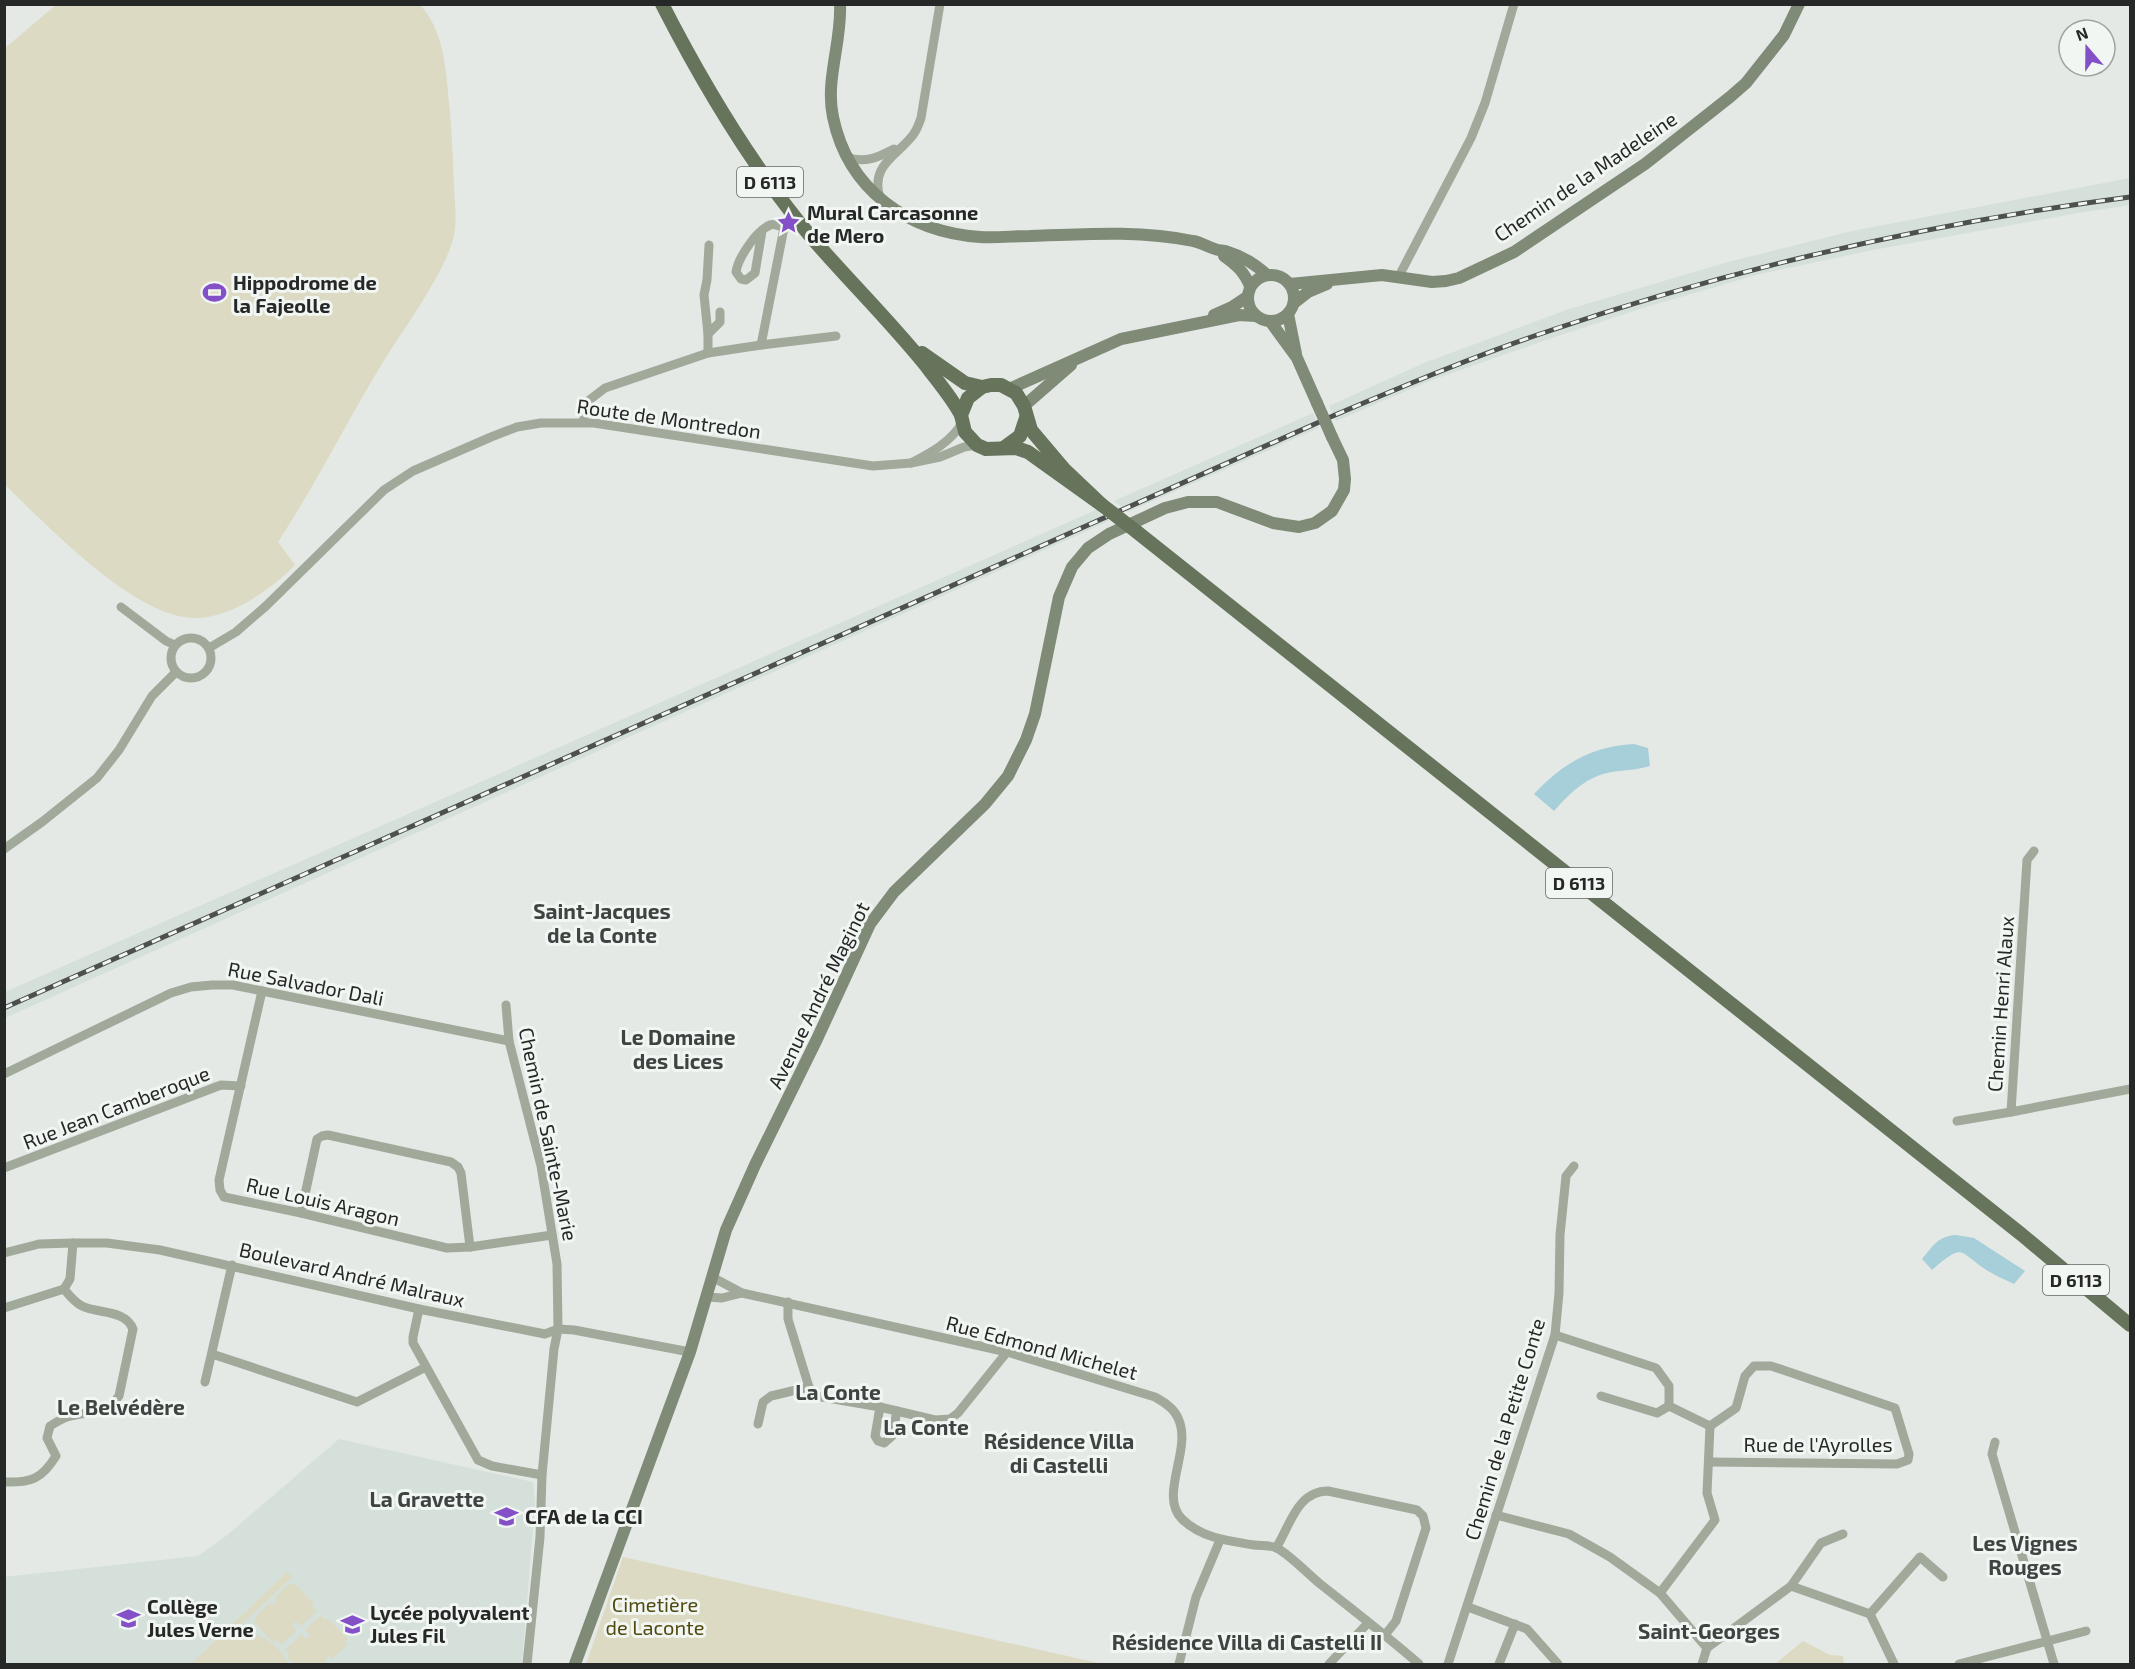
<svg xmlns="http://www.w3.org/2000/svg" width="2135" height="1669" font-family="'Exo 2',sans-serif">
<rect width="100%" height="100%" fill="#e4e9e6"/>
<g fill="#d4e0d9">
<polygon points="2130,178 2130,205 2078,213 1873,250 1760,274 1646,307 1546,340 1432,380 1336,421 1329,406 1424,363 1566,310 1728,262 1852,231"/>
<polygon points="1313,413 1319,428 1128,512 1114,501"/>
<polygon points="1096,510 1109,521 5,1018 5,992"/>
<polygon points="339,1439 533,1482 535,1504 522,1664 5,1664 4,1577 198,1556 226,1536"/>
</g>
<g fill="#dcdac2">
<path d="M56,5H420C444,30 446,70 449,103C452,132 453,160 454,189C455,204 457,220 454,235C447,269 408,323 388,354C350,415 318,481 278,542L295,565C272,589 228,620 192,618C132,615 47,525 5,485V48Z"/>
<polygon points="623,1557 1103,1664 586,1664"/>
<path d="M287,1572L292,1577L231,1634C257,1632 275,1638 288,1664H191Z"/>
<polygon points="290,1583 293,1585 295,1584 314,1604 312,1606 317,1611 301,1626 296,1621 292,1625 296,1631 281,1645 276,1640 273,1642 254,1622 257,1619 255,1617 270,1603 272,1605 277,1601 275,1598"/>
<polygon points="321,1616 325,1620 327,1618 348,1639 345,1641 348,1644 332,1659 329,1656 325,1661 327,1664 294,1664 287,1657 290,1654 285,1650 301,1635 306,1639 310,1635 305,1630"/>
<polygon points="1803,1641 1830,1655 1843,1656 1844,1664 1775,1664"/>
</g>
<g fill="#a6cfda">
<path d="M1634,744L1648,748L1650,766C1637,770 1626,770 1612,772C1587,776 1570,793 1554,811L1534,794C1562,764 1592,746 1634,744Z"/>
<path d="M1956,1235L1974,1238L2025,1271L2014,1284C2006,1280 1996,1276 1988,1271C1957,1251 1965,1242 1932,1270L1922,1259C1933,1246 1938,1236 1956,1235Z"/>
</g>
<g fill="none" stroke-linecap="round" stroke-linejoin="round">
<g stroke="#a1a99b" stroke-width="9">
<path d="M847,157C864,164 879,157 894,149"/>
<path d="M880,198C870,165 896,157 913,135C916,131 919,124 921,118L940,4"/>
<polyline points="1399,276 1471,138 1485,103 1514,4"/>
<polyline points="708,334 704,295 707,280 709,245"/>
<polyline points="761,345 836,336"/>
<polyline points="708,353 708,334 720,322 720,312"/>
<path d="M583,422L588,401L605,388L708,353L761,345L784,228C779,226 775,223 770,225C756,231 738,258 736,272L741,279L746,280L755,273L762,231"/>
<path d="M962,423C950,443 930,453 911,463L940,457L964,447L977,445"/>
<polyline points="121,607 166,641 175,645"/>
<circle cx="191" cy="658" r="20"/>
<polyline points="209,648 236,632 266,606 384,490 413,471 491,437 517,427 541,423 594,423 873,466 911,463"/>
<polyline points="4,849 42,822 97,778 119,750 152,696 176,672"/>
<polyline points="2034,851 2027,860 2011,1112 2130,1089"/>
<polyline points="262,991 219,1180 220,1190 224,1197 301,1213 447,1248 470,1247 552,1235"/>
<polyline points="506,1005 509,1041 541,1166 557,1264 558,1329 554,1349 542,1475 540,1537 527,1664"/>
<polyline points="4,1074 171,993 191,987 212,985 233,985 262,991 509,1041"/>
<polyline points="1957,1121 2011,1112"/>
<polyline points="4,1168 221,1085 241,1086"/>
<polyline points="301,1213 317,1139 322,1136 328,1135 451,1162 458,1167 461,1173 470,1247"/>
<polyline points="4,1253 39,1244 73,1243 107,1243 160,1250 419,1309 545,1334 558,1329 574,1330 690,1352"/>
<path d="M712,1277L742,1293L1007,1352L1155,1397C1164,1402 1174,1408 1178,1418C1193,1449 1158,1495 1182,1519C1201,1538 1229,1541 1254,1545C1261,1546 1271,1545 1277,1548C1291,1556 1307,1573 1319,1583C1353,1610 1387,1636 1419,1664"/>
<polyline points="707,1297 722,1298 742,1293"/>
<polyline points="788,1302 788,1319 809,1387 816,1396 880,1407 935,1420 950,1419 958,1413 1007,1352"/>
<polyline points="4,1308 64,1289 70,1279 73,1243"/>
<polyline points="419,1309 413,1337 413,1343 478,1460 492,1466 542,1475"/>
<polyline points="1555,1335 1656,1368 1669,1386 1669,1406 1710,1426 1736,1408 1745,1376 1754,1366 1771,1366 1895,1408 1909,1454 1908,1460 1897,1464 1709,1462"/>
<polyline points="212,1354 357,1402 426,1367"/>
<polyline points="205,1382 232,1265"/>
<polyline points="1601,1396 1657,1413 1669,1406"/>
<polyline points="880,1407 875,1436 878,1441 884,1443 892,1436 897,1411"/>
<polyline points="758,1424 763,1402 771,1396 809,1387"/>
<polyline points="1995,1442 1992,1454 2054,1664"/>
<path d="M4,1482C31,1483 42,1479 56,1456L47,1438L50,1426C55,1423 61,1419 67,1417C87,1411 106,1415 119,1396L133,1329C125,1309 98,1314 82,1306C74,1302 69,1295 64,1289"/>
<polyline points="1496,1515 1569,1534 1610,1557 1660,1593 1707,1648 1702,1664"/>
<path d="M1276,1548C1290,1526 1297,1491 1328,1491L1417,1510L1423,1516L1426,1528L1396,1621L1385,1635"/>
<polyline points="1791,1586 1821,1543 1843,1534"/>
<polyline points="1660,1593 1715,1520 1707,1493 1710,1426"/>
<polyline points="1468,1607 1527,1629 1558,1664"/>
<polyline points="1870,1614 1920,1557 1943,1577"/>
<polyline points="1707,1648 1791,1586 1870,1614 1894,1664"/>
<polyline points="1179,1664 1196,1597 1220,1540"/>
<polyline points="1329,1664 1368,1623"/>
<polyline points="1448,1664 1555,1335 1559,1293 1560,1235 1566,1176 1574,1166"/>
<polyline points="1499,1664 1515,1624"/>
<polyline points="1959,1664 2086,1631"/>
</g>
<g stroke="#7f8a77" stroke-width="12">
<path d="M840,4C842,42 825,80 833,117C848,190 908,232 980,237C996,238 1014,236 1030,236C1084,234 1140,230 1193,241C1201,242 1207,247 1215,249C1219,251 1224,250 1228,252C1242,256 1256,265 1267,275"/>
<path d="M1224,256C1237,265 1244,272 1250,286"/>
<circle cx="1271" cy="298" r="23"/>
<polyline points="1290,284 1382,275 1432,282 1446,281 1459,278 1514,252 1645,164 1730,97 1746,83 1784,35 1799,4"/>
<polyline points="1294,303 1308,292 1327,284"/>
<polyline points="1288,314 1296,354"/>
<polyline points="1214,315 1232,307 1247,297"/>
<polyline points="1270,321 1297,358 1317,403"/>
<polyline points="1009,389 1121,339 1239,315 1256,316"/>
<polyline points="1024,406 1071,365"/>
<polyline points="575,1664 690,1352 726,1230 755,1165 817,1039 870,924 894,892 985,804 1008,776 1026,740 1035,714 1059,597 1072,567 1088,548 1109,534 1165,508 1188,502 1217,502 1273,523 1299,527 1315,523 1332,511 1344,490 1345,479 1343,460 1332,437"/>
</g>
<g stroke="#67745c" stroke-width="14">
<path d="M662,4C704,86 752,167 812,238C850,282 891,322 927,367C939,383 952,398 961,415"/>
<polyline points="922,353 965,383 982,387"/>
<polygon points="991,385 1001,385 1016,393 1024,406 1031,430 1064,469 1102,505 1028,452 1016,448 986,449 977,445 965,432 961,415 968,398 982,387"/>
<polyline points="1005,447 1020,436 1026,418"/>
<polyline points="1137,532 2021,1234 2130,1325"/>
</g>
<defs>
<path id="rail" d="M4,1008L1335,415C1404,386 1472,357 1543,333C1733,268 1930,223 2130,197"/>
</defs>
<use href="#rail" stroke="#4d504e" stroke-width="5"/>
<use href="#rail" stroke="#f1f6f3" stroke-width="3" stroke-dasharray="9" stroke-linecap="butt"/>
<polyline stroke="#7f8a77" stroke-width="12" points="1317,403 1332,437"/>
<polyline stroke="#67745c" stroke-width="14" points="1102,505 1137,532"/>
</g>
<defs>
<symbol id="sight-bare" viewBox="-9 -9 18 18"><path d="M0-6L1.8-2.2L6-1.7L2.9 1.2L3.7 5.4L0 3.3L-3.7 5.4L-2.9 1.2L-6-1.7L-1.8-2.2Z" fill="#8350c8" stroke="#f1f6f3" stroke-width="2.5" paint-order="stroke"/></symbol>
<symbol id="stadium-bare" viewBox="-9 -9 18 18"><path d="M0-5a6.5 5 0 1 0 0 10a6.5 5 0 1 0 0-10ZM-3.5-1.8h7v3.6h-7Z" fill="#8350c8" stroke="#f1f6f3" stroke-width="2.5" paint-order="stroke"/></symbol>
<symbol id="university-bare" viewBox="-9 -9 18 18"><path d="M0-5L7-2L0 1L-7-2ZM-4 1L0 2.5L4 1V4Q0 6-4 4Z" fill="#8350c8" stroke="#f1f6f3" stroke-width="2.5" paint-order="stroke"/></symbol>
<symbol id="school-bare" viewBox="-9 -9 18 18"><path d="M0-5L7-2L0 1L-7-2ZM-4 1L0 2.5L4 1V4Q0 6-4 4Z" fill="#8350c8" stroke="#f1f6f3" stroke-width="2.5" paint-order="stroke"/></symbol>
</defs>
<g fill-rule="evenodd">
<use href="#sight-bare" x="772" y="206" width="33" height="33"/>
<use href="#stadium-bare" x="198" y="276" width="33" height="33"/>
<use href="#university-bare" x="490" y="1500" width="33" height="33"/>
<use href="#school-bare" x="112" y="1602" width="33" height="33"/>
<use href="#school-bare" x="336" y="1608" width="33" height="33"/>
</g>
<g text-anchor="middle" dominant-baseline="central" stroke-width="6" stroke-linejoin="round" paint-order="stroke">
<g fill="#f1f6f3" stroke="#636664" stroke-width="1.5">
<rect x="737" y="167" width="66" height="30" rx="4.5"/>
<rect x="1546" y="868" width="66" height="30" rx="4.5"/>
<rect x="2043" y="1265" width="66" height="30" rx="4.5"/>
</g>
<g font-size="18" font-weight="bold" fill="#262827">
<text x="770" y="182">D 6113</text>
<text x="1579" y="883">D 6113</text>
<text x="2076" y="1280">D 6113</text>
</g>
<g font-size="20" fill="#262827" stroke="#f1f6f3">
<text transform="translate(1585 176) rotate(-34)">Chemin de la Madeleine</text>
<text transform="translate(669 418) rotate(8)">Route de Montredon</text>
<text transform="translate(306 983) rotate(11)">Rue Salvador Dali</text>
<text transform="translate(818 995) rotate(-64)">Avenue André Maginot</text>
<text transform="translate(2000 1004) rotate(-86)">Chemin Henri Alaux</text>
<text transform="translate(116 1107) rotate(-21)">Rue Jean Camberoque</text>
<text transform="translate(549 1134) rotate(78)">Chemin de Sainte-Marie</text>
<text transform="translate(323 1201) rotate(13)">Rue Louis Aragon</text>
<text transform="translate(352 1274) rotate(13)">Boulevard André Malraux</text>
<text transform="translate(1042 1347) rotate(15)">Rue Edmond Michelet</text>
<text transform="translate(1504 1429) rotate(-73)">Chemin de la Petite Conte</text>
<text x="1818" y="1444">Rue de l'Ayrolles</text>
</g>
<g font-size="20" font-weight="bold" fill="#262827" stroke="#f1f6f3" text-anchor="start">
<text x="807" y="212">Mural Carcasonne<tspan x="807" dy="23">de Mero</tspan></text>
<text x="233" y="282">Hippodrome de<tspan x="233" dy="23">la Fajeolle</tspan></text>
<text x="525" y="1516">CFA de la CCI</text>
<text x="147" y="1606">Collège<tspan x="147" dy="23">Jules Verne</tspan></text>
<text x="370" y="1612">Lycée polyvalent<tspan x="370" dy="23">Jules Fil</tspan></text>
</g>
<g font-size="20" fill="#514a10" stroke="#f1f6f3">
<text x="655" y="1604">Cimetière<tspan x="655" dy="23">de Laconte</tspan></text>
</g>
<g font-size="21" font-weight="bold" fill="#3f4341" stroke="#f1f6f3">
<text x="602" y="910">Saint-Jacques<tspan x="602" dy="24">de la Conte</tspan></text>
<text x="678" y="1036">Le Domaine<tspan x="678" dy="24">des Lices</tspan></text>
<text x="838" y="1391">La Conte</text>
<text x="121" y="1406">Le Belvédère</text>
<text x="926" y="1426">La Conte</text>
<text x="1059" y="1440">Résidence Villa<tspan x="1059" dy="24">di Castelli</tspan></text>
<text x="427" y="1498">La Gravette</text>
<text x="2025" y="1542">Les Vignes<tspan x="2025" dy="24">Rouges</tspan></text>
<text x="1709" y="1630">Saint-Georges</text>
<text x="1247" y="1641">Résidence Villa di Castelli II</text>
</g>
</g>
<rect width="2135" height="1669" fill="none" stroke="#262827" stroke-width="12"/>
<g transform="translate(2087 48) rotate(340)"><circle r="28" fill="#f1f6f3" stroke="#a0a4a1" stroke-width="1.5"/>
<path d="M0-4.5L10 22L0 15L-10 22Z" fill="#8350c8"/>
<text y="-9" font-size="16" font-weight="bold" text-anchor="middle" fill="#262827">N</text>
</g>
</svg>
